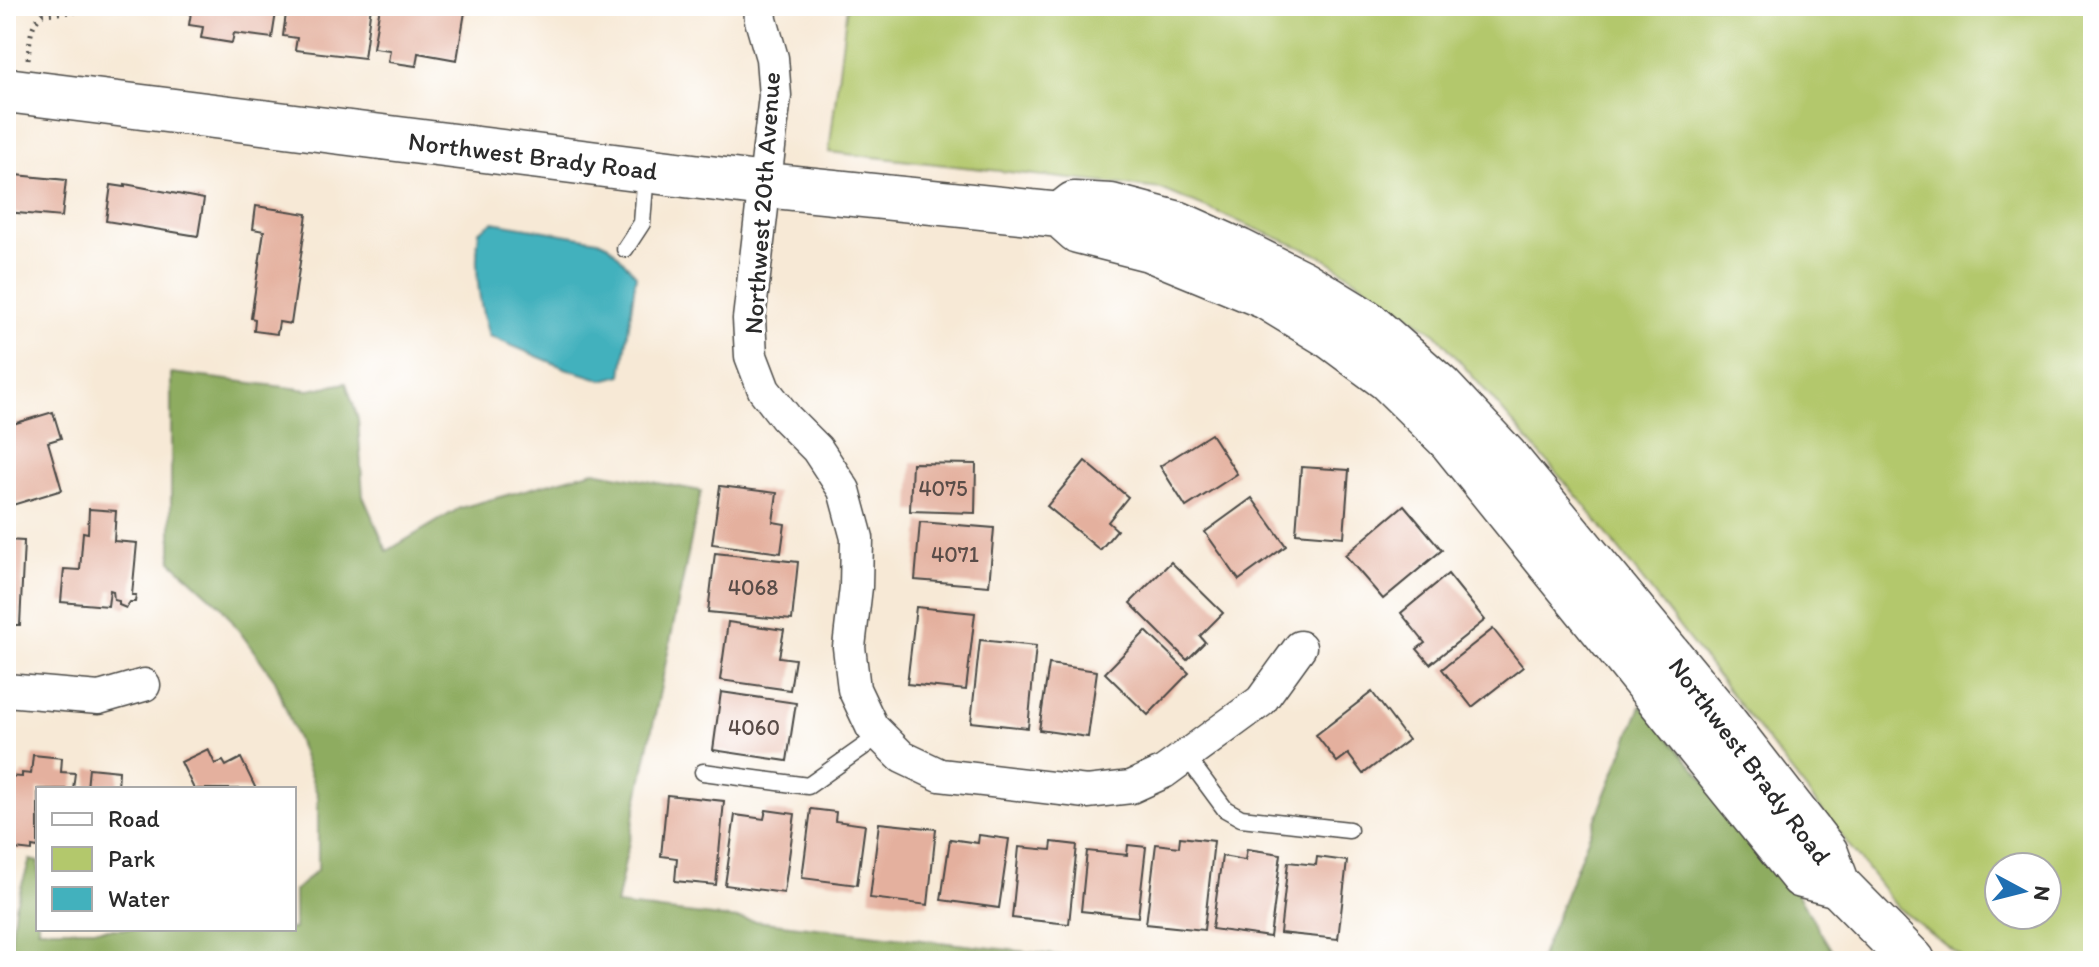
<svg xmlns="http://www.w3.org/2000/svg" width="2099" height="967" font-family="Itim,sans-serif">
<rect width="100%" height="100%" fill="#fff"/>
<filter id="ink" filterUnits="userSpaceOnUse"><feTurbulence type="fractalNoise" baseFrequency=".0125" numOctaves="2"/><feDisplacementMap in="SourceGraphic" scale="16" xChannelSelector="R" yChannelSelector="G"/><feConvolveMatrix kernelMatrix="1 2 1 2 8 2 1 2 1" color-interpolation-filters="sRGB"/></filter>
<filter id="wash" filterUnits="userSpaceOnUse"><feTurbulence type="fractalNoise" baseFrequency=".006" numOctaves="4" result="noise"/><feDisplacementMap in="SourceGraphic" scale="32" xChannelSelector="R" yChannelSelector="G"/><feGaussianBlur stdDeviation="1.8" result="paint"/><feColorMatrix in="noise" values="0 0 0 0 0 0 0 0 0 0 0 0 0 0 0 0 0 1.4 0 .05"/><feComposite in="paint" operator="in"/></filter>
<g filter="url(#wash)">
<rect width="100%" height="100%" fill="#f7e9d6"/>
<path fill="#b3c86c" stroke="#6f7a4c" stroke-width="2" fill-rule="evenodd" d="M847,6H2093V961H1967L1897,907L1581,501L1436,334L1321,256L1161,189L829,152ZM1999,867H2047V915H1999Z"/>
<g fill="#8eac60" stroke="#5c6c46" stroke-width="2">
<polygon points="171,373 309,390 346,383 358,419 363,496 387,551 460,508 594,471 701,491 616,905 1106,961 9,961 15,906 30,860 38,862 38,929 294,929 294,891 318,869 318,796 275,680 221,606 171,561"/>
<polygon points="1641,706 1786,875 1838,961 1539,961"/>
</g>
<path fill="#42b1bd" stroke="#366e74" stroke-width="2" d="M493,222L598,240L609,245L636,275L622,375L603,380L565,368L489,336C478,302 474,267 479,231Z"/>
<g id="blocks">
<g fill="#e4b09e">
<polygon points="192,6 277,6 272,38 234,33 232,43 201,38 203,27 189,25"/>
<polygon points="287,6 371,6 364,58 295,50 297,38 283,36"/>
<polygon points="380,6 466,6 457,60 418,53 416,66 388,62 390,50 373,48"/>
<polygon points="6,174 66,180 62,217 6,212"/>
<polygon points="125,184 204,199 198,236 106,221 111,185 125,187"/>
<polygon points="256,206 307,214 291,324 279,322 277,334 254,331 255,319 251,318 264,231 253,229"/>
<polygon points="53,412 61,438 48,442 62,490 6,507 6,426"/>
<polygon points="1211,434 1237,474 1186,507 1160,466"/>
<polygon points="1085,461 1128,497 1108,522 1117,530 1100,550 1047,506"/>
<polygon points="912,463 976,464 975,513 910,511"/>
<polygon points="1301,467 1349,470 1344,537 1296,533"/>
<polygon points="720,486 777,493 773,522 785,524 781,553 712,544"/>
<polygon points="1252,498 1286,546 1239,580 1205,532"/>
<polygon points="1404,505 1442,550 1383,599 1345,555"/>
<polygon points="89,509 116,511 114,541 137,543 132,595 136,595 135,602 130,602 126,608 119,605 119,601 114,600 113,591 110,590 108,606 61,602 64,569 80,570 83,532 88,533"/>
<polygon points="920,522 994,528 989,586 915,580"/>
<polygon points="6,540 24,541 20,625 6,625"/>
<polygon points="715,553 798,562 792,620 708,612"/>
<polygon points="1171,562 1223,613 1200,636 1205,642 1187,660 1130,603"/>
<polygon points="1448,574 1485,620 1430,664 1417,649 1425,643 1401,613"/>
<polygon points="916,607 975,613 966,690 907,684"/>
<polygon points="728,622 784,630 779,657 795,659 790,690 720,680"/>
<polygon points="1493,629 1523,667 1472,707 1442,669"/>
<polygon points="1146,631 1189,673 1148,715 1105,673"/>
<polygon points="980,640 1036,646 1028,728 971,722"/>
<polygon points="1049,664 1097,671 1088,737 1039,730"/>
<polygon points="721,692 796,703 787,761 713,750"/>
<polygon points="1372,692 1408,740 1363,774 1348,754 1337,762 1316,735"/>
<polygon points="208,749 215,764 223,761 226,766 241,758 256,789 194,789 181,762"/>
<polygon points="33,755 62,758 61,772 75,773 73,789 38,789 38,848 32,847 32,851 6,848 6,776 22,777 22,773 31,774"/>
<polygon points="89,768 119,771 118,789 87,789"/>
<polygon points="667,795 724,801 716,885 675,881 677,858 661,856"/>
<polygon points="811,809 836,812 835,821 865,825 857,885 802,878"/>
<polygon points="766,810 795,814 784,893 725,885 735,815 764,819"/>
<polygon points="879,823 936,829 928,905 870,898"/>
<polygon points="979,835 1009,839 999,908 941,900 950,839 978,843"/>
<polygon points="1180,837 1214,841 1204,930 1146,924 1156,844 1179,847"/>
<polygon points="1052,842 1077,845 1069,924 1012,918 1019,847 1051,850"/>
<polygon points="1128,845 1146,847 1138,917 1081,911 1087,851 1127,855"/>
<polygon points="1247,849 1281,854 1270,937 1212,929 1222,856 1245,860"/>
<polygon points="1317,857 1347,861 1338,939 1280,933 1288,862 1316,865"/>
</g>
</g>
</g>
<g filter="url(#ink)">
<use href="#blocks" fill-opacity="0" stroke="#4a4845" stroke-width="2"/>
<g fill="none" stroke-linecap="round" stroke-linejoin="round">
<defs>
<g id="service">
<polyline points="625,249 642,223 646,172"/>
<polyline points="1186,756 1225,809 1241,818 1349,830"/>
<polyline points="703,772 808,786 880,735"/>
</g>
<g id="minor">
<polyline points="760,6 761,20 772,58 775,96 749,319 751,356 764,390 786,418 817,449 844,490 857,538 856,587 849,647 854,689 872,727 902,757 940,775 1087,792 1131,787 1164,772 1261,701 1300,647"/>
<polyline points="6,690 99,698 144,685"/>
</g>
<g id="secondary">
<polyline points="6,90 765,185 1060,215 1078,231 1149,249 1266,297 1330,336 1388,379 1450,440 1802,876 1838,885"/>
<polyline points="1060,215 1074,204 1111,206 1179,224 1239,251 1303,283 1365,321 1441,388 1505,456 1715,710 1826,853 1838,885 1913,961"/>
</g>
</defs>
<use href="#service" stroke="#4a4845" stroke-width="19"/>
<use href="#minor" stroke="#4a4845" stroke-width="35"/>
<use href="#secondary" stroke="#4a4845" stroke-width="47"/>
<path stroke="#4a4845" stroke-width="5" stroke-dasharray="2 6" stroke-linecap="butt" d="M28,59C30,44 29,23 43,14L154,6L180,9L181,6"/>
<use href="#service" stroke="#fff" stroke-width="16"/>
<use href="#minor" stroke="#fff" stroke-width="32"/>
<use href="#secondary" stroke="#fff" stroke-width="44"/>
</g>
</g>
<g text-anchor="middle" dominant-baseline="central" stroke-width="6" stroke-linejoin="round" paint-order="stroke">
<g font-size="22" fill="#594c48">
<text x="943" y="488">4075</text>
<text x="955" y="554">4071</text>
<text x="753" y="587">4068</text>
<text x="754" y="727">4060</text>
</g>
<g font-size="26" fill="#2b2b2b" stroke="#fff">
<text transform="translate(533 156) rotate(7)">Northwest Brady Road</text>
<text transform="translate(762 203) rotate(-86)">Northwest 20th Avenue</text>
<text transform="translate(1750 761) rotate(53)">Northwest Brady Road</text>
</g>
</g>
<rect width="2099" height="967" fill="none" stroke="#fff" stroke-width="32"/>
<rect x="36" y="787" width="260" height="144" fill="#ffffff" stroke="#aaaaaa" stroke-width="2"/>
<rect x="52" y="813" width="40" height="12" fill="#ffffff" stroke="#aaaaaa" stroke-width="2"/>
<text x="108" y="827" font-size="24" fill="#2b2b2b">Road</text>
<rect x="52" y="847" width="40" height="24" fill="#b3c86c" stroke="#aaaaaa" stroke-width="2"/>
<text x="108" y="867" font-size="24" fill="#2b2b2b">Park</text>
<rect x="52" y="887" width="40" height="24" fill="#42b1bd" stroke="#aaaaaa" stroke-width="2"/>
<text x="108" y="907" font-size="24" fill="#2b2b2b">Water</text>
<g transform="translate(2023 891) rotate(97)"><circle r="38" fill="#ffffff" stroke="#aaaaaa" stroke-width="2"/>
<path d="M0-6L14 30L0 20L-14 30Z" fill="#1f6fb2"/>
<text y="-12" font-size="22" font-weight="bold" text-anchor="middle" fill="#2b2b2b">N</text>
</g>
</svg>
